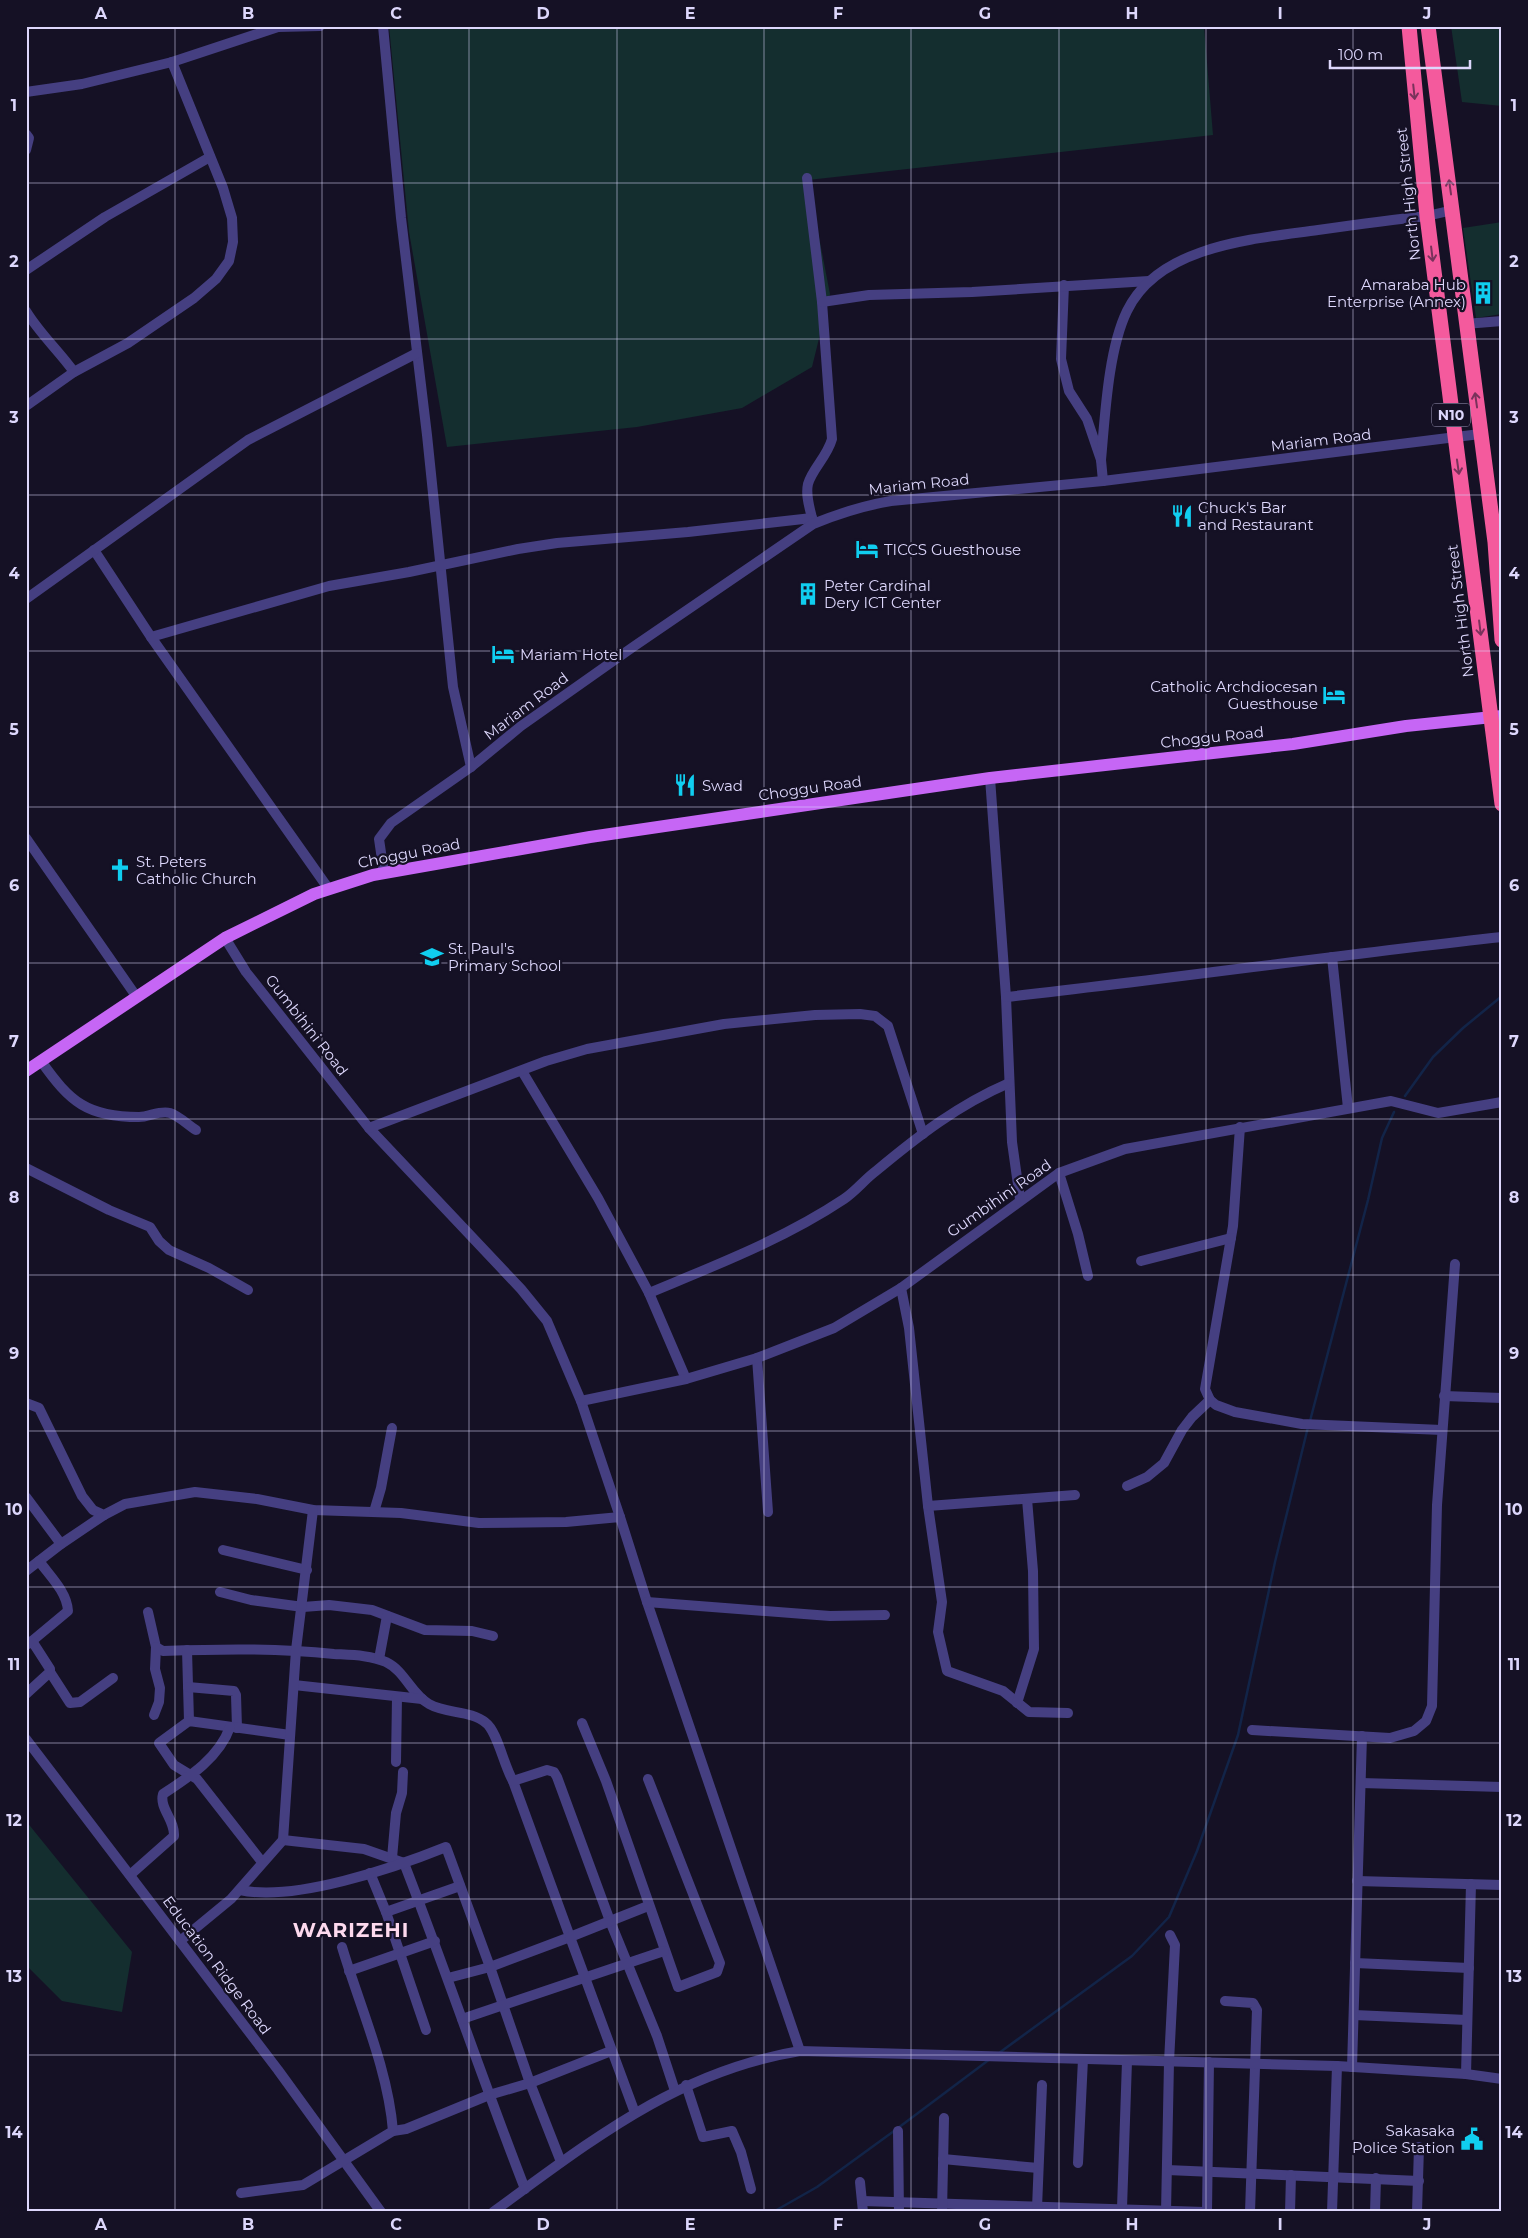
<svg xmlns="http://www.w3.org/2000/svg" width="1528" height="2238" font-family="Montserrat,sans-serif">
<rect width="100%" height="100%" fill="#151125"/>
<g fill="#142e2f">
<polygon points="389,26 1204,26 1213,135 808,180 830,294 812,367 742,408 637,427 447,447 409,232"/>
<polygon points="1451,26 1502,26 1502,106 1462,102"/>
<polygon points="1502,222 1502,314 1476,318 1463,228"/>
<polygon points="26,1821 132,1952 122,2012 62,2001 26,1965"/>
</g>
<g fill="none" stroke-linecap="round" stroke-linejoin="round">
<g stroke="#122448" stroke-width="2.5">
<polyline points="1405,1096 1433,1057 1463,1028 1502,996"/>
<polyline points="1310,1421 1368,1200 1382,1138 1394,1112"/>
<polyline points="999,2053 1132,1956 1169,1917 1197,1851 1238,1735 1275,1562 1308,1427"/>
<polyline points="898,2128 990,2059"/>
<polyline points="773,2212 817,2187 894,2131"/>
</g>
<g stroke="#453f81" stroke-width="10">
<polyline points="383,26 401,218 427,435 453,687 471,767"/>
<polyline points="26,92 82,84 172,62 278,27 320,26"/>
<polyline points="26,134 29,138 26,150"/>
<path d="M807,178L822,302L832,439C827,457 812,469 808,484C805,497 811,511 813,523"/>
<polyline points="26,270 105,217 210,157"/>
<polyline points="1064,285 1061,359 1069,391 1087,419 1101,460 1103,481"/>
<polyline points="822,302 869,295 972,292 1149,281"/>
<path d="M26,311C40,334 59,351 74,372"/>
<polyline points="1465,324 1502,321"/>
<polyline points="26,406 74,372 128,343 194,298 216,279 229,261 233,242 232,218 223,188 172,62"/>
<path d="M1101,460C1105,417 1108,350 1127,311C1159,245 1254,239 1318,230C1354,225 1391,220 1427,216L1453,210"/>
<polyline points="94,550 151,637 328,888"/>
<polyline points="26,599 248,440 417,353"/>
<polyline points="151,637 329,586 409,572 518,549 557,543 688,532 812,518"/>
<polyline points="990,778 1006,997 1012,1142 1020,1199"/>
<polyline points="26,838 136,996"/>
<path d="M384,873L379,839L391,823L471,767L521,726L633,647L813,524C840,513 862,506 891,501L1103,481L1480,434"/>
<polyline points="225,938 246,972 369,1128 521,1289 547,1321 581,1401 620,1517"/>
<polyline points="1332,957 1348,1108"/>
<path d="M1006,997C1171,979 1336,955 1502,937"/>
<path d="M41,1061C70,1102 87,1117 139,1117C149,1117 160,1110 170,1113C179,1116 188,1125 196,1130"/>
<polyline points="522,1071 598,1198 649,1293 686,1379"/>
<polyline points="1240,1127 1233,1226 1205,1389 1210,1400 1216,1405 1235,1412 1302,1424 1442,1430"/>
<polyline points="369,1128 546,1061 587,1049 724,1024 815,1015 860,1014 875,1016 888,1026 923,1134"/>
<polyline points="26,1168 109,1210 150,1227 159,1241 169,1250 209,1268 248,1290"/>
<polyline points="1059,1173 1078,1234 1088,1276"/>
<polyline points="1141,1261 1231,1238"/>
<polyline points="901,1288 909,1328 928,1506 942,1602 938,1632 947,1671 1003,1691 1029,1712 1068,1713"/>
<path d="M649,1293C716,1265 784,1239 844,1199C856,1191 865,1179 876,1171C918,1136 958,1105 1009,1083"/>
<polyline points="757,1358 768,1512"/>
<polyline points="1444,1396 1502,1398"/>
<polyline points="581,1401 686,1379 757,1358 834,1328 901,1288 1059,1173 1125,1149 1391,1101 1438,1113 1502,1102"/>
<polyline points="26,1403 39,1408 82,1496 93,1510 104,1515 125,1504 195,1492 257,1499 313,1510 401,1513 479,1523 566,1522 620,1517 647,1602 800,2051"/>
<polyline points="1127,1486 1147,1477 1164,1463 1182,1430 1192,1417 1210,1400"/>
<polyline points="26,1497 61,1544"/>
<polyline points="928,1506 1075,1495"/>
<polyline points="374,1512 381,1488 392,1428"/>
<polyline points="223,1550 307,1570"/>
<polyline points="26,1571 61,1544 104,1515"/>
<polyline points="220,1592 251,1600 303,1607 329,1605 372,1610 425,1630 472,1631 493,1636"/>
<polyline points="647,1602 830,1616 885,1615"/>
<path d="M148,1612L156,1647L163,1651C220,1649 276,1648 334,1654C351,1655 370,1655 386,1662C405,1671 411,1694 429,1704C446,1714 471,1710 486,1723C497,1731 504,1766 513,1781L570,1937L490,1967L448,1978"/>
<path d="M32,1641L68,1611C67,1592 50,1576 39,1561"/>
<polyline points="26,1645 32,1641 50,1669 50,1672 26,1694"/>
<polyline points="187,1650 189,1721"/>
<polyline points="379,1659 387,1616"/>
<polyline points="50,1672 70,1703 80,1702 113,1678"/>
<polyline points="294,1685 422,1699"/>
<polyline points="188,1687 234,1691 236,1695 237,1728"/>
<polyline points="1017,1703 1034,1649 1033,1571 1027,1499"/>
<polyline points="154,1715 159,1702 160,1688 155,1669 156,1647"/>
<polyline points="582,1723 606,1781 678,1987 717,1972 720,1963 648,1779"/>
<polyline points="1252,1730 1390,1738 1414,1731 1426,1721 1432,1706 1437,1505 1455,1264"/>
<polyline points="26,1739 278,2070 381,2212"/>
<polyline points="396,1762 397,1697"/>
<polyline points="513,1781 547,1770 554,1772 557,1777 610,1921 657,2036 675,2091"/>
<polyline points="1361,1783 1502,1787"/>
<path d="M283,1840L364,1849L404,1863C446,1971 483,2081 525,2189"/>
<polyline points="392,1858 396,1813 402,1793 403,1772"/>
<polyline points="262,1862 197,1779 174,1765 159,1743 189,1721 290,1735"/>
<polyline points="370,1873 386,1912 426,2030"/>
<path d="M130,1875L174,1836C175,1820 159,1808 163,1794C189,1777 219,1758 230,1727"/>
<polyline points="1357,1881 1502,1885"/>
<path d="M240,1890C294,1902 394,1868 446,1847L490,1967L530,2083L561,2162"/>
<polyline points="386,1912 460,1886"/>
<polyline points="180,1941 231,1899 283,1840 296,1650 313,1510"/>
<polyline points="1355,1963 1469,1968"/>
<polyline points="349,1971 435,1941"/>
<polyline points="1225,2001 1253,2003 1257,2010 1250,2212"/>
<polyline points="1354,2015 1467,2020"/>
<polyline points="462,2019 664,1951"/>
<polyline points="1352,2067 1362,1736"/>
<polyline points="1466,2074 1471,1884"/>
<polyline points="686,2085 703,2137 732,2131 741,2152 751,2189"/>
<polyline points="635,2113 570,1937 648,1906"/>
<polyline points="393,2131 406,2129 489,2095 530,2083 611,2051"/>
<polyline points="898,2131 899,2212"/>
<polyline points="943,2159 1038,2168"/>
<polyline points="1078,2163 1083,2059"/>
<polyline points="1167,2170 1419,2181"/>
<polyline points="860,2182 863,2212"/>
<path d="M241,2193L303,2185L393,2131C388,2069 360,2007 342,1947"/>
<polyline points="862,2201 1205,2212"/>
<polyline points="1037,2208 1042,2085"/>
<polyline points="1122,2208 1127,2061"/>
<path d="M493,2212C591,2141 677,2071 800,2051L1337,2066L1466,2074L1502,2079"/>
<polyline points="942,2212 944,2118"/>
<polyline points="1166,2212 1169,2062 1175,1945 1170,1935"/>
<polyline points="1207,2212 1209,2062"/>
<polyline points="1290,2212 1291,2175"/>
<polyline points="1332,2212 1337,2066"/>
<polyline points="1375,2212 1376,2178"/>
<polyline points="1417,2212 1419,2147"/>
</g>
<polyline stroke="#c666f5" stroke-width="12" points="26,1071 225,938 314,894 373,875 590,837 990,778 1293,744 1406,726 1502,716"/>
<g stroke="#f45a9d" stroke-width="15">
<polyline points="1409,26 1427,216 1502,804"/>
<polyline points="1428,26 1495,542 1502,640"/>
</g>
</g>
<defs><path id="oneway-shaft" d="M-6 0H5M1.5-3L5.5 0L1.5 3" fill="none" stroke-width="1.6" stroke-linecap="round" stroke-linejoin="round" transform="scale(1.25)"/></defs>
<g stroke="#79325b">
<use href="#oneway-shaft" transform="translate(1414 92) rotate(84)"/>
<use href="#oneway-shaft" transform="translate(1450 187) rotate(-98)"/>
<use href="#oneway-shaft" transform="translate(1432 254) rotate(83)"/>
<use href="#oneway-shaft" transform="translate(1476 400) rotate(-98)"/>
<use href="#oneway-shaft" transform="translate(1458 467) rotate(82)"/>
<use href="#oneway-shaft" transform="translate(1480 628) rotate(83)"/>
</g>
<path fill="none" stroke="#ddd7fc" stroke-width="1" stroke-opacity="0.55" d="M175,26V2212M322,26V2212M469,26V2212M617,26V2212M764,26V2212M911,26V2212M1059,26V2212M1206,26V2212M1353,26V2212M26,183H1502M26,339H1502M26,495H1502M26,651H1502M26,807H1502M26,963H1502M26,1119H1502M26,1275H1502M26,1431H1502M26,1587H1502M26,1743H1502M26,1899H1502M26,2055H1502"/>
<defs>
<symbol id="building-bare" viewBox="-9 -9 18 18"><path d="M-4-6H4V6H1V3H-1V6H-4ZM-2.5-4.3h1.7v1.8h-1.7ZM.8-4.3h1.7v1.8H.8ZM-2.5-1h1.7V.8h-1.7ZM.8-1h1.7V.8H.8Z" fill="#10cef0" stroke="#151125" stroke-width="2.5" paint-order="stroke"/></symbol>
<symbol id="restaurant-bare" viewBox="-9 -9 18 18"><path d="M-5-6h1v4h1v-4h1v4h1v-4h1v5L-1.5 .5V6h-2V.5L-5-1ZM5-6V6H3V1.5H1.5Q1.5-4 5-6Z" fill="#10cef0" stroke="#151125" stroke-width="2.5" paint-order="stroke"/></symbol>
<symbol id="hotel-bare" viewBox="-9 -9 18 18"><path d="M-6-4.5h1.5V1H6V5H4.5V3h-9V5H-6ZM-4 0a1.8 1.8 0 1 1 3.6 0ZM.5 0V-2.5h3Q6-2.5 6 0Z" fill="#10cef0" stroke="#151125" stroke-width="2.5" paint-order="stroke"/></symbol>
<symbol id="church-bare" viewBox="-9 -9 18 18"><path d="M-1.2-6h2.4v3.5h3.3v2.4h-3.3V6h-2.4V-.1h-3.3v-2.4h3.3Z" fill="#10cef0" stroke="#151125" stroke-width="2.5" paint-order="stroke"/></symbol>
<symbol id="school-bare" viewBox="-9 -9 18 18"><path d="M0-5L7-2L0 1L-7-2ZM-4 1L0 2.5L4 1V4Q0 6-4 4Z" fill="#10cef0" stroke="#151125" stroke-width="2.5" paint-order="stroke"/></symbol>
<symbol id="civic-bare" viewBox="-9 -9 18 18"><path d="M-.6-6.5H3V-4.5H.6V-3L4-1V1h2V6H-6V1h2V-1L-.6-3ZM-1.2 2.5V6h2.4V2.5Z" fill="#10cef0" stroke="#151125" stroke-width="2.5" paint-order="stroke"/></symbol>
</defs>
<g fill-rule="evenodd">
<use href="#building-bare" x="1467" y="277" width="32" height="32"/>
<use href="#restaurant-bare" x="1166" y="500" width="32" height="32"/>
<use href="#hotel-bare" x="851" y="533" width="32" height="32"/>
<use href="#building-bare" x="792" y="578" width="32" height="32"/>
<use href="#hotel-bare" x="487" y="638" width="32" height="32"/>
<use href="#hotel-bare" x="1318" y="679" width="32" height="32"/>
<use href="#restaurant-bare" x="669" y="769" width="32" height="32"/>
<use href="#church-bare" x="104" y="854" width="32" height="32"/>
<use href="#school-bare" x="416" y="941" width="32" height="32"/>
<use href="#civic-bare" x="1456" y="2123" width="32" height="32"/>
</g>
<g text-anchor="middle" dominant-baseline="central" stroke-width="4.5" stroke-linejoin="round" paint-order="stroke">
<rect fill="#151125" stroke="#a19cbc" stroke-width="1" x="1432" y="403.5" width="38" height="23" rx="4"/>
<g font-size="14" font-weight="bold" fill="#ddd7fc">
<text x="1451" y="415">N10</text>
</g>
<g font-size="15" fill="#ddd7fc" stroke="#151125">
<text transform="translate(1408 194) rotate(-96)">North High Street</text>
<text transform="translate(1321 440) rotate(-7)">Mariam Road</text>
<text transform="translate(919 484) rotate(-6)">Mariam Road</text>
<text transform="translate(1460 611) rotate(-97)">North High Street</text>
<text transform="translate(526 706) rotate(-37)">Mariam Road</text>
<text transform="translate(1212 737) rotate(-6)">Choggu Road</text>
<text transform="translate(810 788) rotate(-8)">Choggu Road</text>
<text transform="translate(409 853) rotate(-11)">Choggu Road</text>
<text transform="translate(307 1025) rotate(52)">Gumbihini Road</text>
<text transform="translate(999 1198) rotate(-35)">Gumbihini Road</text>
<text transform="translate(217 1965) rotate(53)">Education Ridge Road</text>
</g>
<g font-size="15" fill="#ddd7fc" stroke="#151125" text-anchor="start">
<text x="1466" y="284" text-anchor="end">Amaraba Hub<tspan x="1466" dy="17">Enterprise (Annex)</tspan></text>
<text x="1198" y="507">Chuck's Bar<tspan x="1198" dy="17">and Restaurant</tspan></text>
<text x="884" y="549">TICCS Guesthouse</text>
<text x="824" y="585">Peter Cardinal<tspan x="824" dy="17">Dery ICT Center</tspan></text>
<text x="520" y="654">Mariam Hotel</text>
<text x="1318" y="686" text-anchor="end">Catholic Archdiocesan<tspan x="1318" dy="17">Guesthouse</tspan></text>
<text x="702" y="785">Swad</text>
<text x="136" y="861">St. Peters<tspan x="136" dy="17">Catholic Church</tspan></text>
<text x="448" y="948">St. Paul's<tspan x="448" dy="17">Primary School</tspan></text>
<text x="1455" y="2130" text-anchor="end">Sakasaka<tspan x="1455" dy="17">Police Station</tspan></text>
</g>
<g font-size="20" font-weight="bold" letter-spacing="1" fill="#fdd9ee" stroke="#151125">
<text x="351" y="1930">WARIZEHI</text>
</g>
</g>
<rect width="1528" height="2238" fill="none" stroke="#151125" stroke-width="55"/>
<path d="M1330 60v8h140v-8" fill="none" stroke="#ddd7fc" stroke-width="2.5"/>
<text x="1338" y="60" font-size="15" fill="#ddd7fc" stroke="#151125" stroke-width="4" paint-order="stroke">100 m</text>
<rect x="28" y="28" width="1472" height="2182" fill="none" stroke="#ddd7fc" stroke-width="2"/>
<g font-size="16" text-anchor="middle" font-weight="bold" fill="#ddd7fc">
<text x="101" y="19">A</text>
<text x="248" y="19">B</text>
<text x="396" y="19">C</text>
<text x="543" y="19">D</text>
<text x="690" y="19">E</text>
<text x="838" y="19">F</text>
<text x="985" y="19">G</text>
<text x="1132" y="19">H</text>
<text x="1280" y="19">I</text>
<text x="1427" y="19">J</text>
<text x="14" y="111">1</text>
<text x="1514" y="111">1</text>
<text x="14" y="267">2</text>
<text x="1514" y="267">2</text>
<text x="14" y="423">3</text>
<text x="1514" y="423">3</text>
<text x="14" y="579">4</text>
<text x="1514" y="579">4</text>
<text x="14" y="735">5</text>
<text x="1514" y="735">5</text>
<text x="14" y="891">6</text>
<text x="1514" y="891">6</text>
<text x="14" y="1047">7</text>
<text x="1514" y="1047">7</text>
<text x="14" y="1203">8</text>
<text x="1514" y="1203">8</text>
<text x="14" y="1359">9</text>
<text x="1514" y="1359">9</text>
<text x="14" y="1515">10</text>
<text x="1514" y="1515">10</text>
<text x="14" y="1670">11</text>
<text x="1514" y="1670">11</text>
<text x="14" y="1826">12</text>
<text x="1514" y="1826">12</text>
<text x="14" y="1982">13</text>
<text x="1514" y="1982">13</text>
<text x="14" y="2138">14</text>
<text x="1514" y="2138">14</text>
<text x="101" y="2230">A</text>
<text x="248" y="2230">B</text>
<text x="396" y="2230">C</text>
<text x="543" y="2230">D</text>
<text x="690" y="2230">E</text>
<text x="838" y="2230">F</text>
<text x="985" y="2230">G</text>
<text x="1132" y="2230">H</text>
<text x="1280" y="2230">I</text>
<text x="1427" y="2230">J</text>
</g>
</svg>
